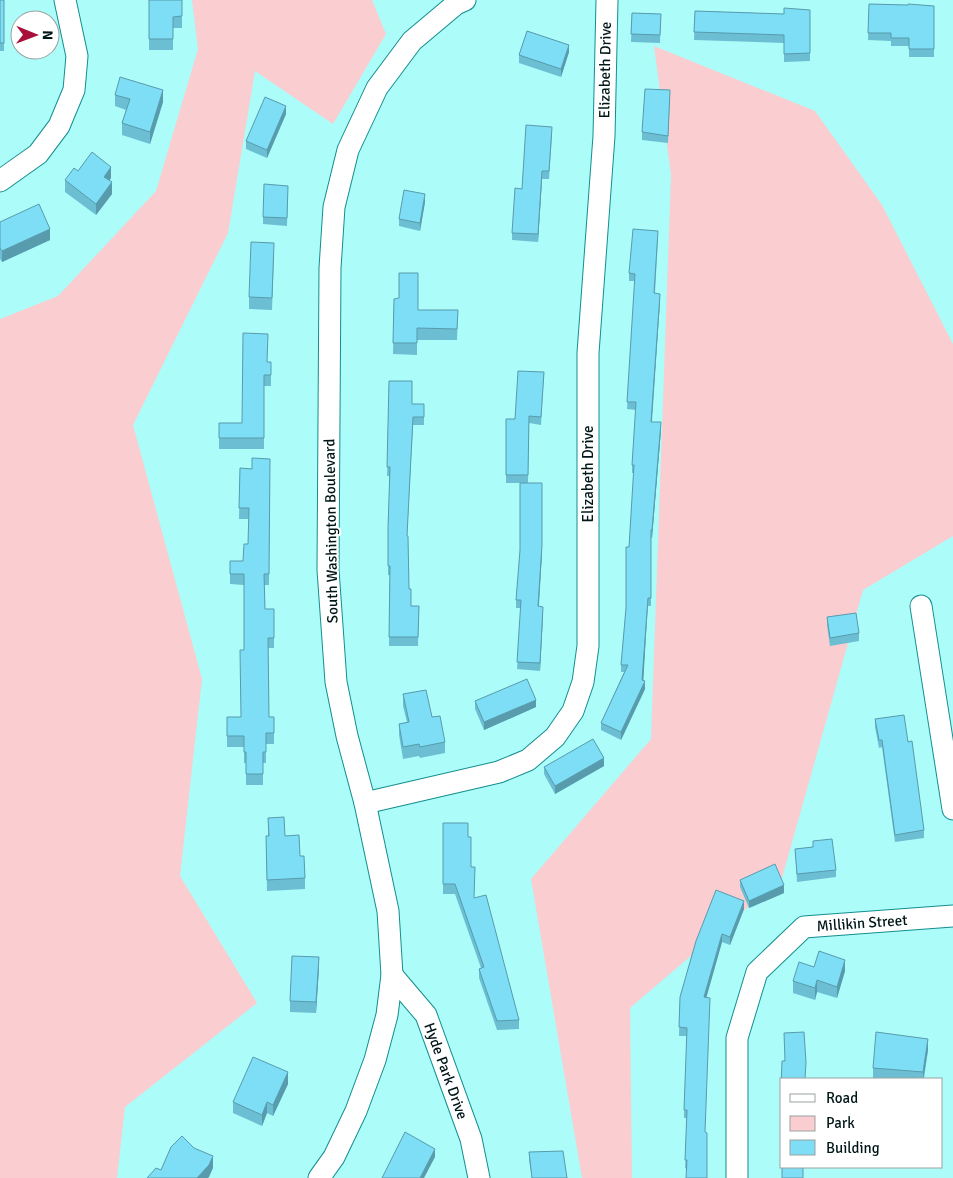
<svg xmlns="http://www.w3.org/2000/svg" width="953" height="1178" font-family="Signika,sans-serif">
<rect width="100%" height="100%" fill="#acfcfa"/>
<g fill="#facdd0">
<polygon points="192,0 372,0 386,34 333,124 255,71 228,233 133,425 202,679 180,876 257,1003 125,1107 117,1178 0,1178 0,319 58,296 156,191 198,49"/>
<polygon points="654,46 815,111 882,205 953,344 953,536 863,590 782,878 630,1008 632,1178 582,1178 531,879 651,739 671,175"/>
</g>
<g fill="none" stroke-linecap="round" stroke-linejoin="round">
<defs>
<g id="minor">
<polyline points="0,181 38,154 59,126 74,90 77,56 65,0"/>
<polyline points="921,606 953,809"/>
<polyline points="365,803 499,772 528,760 555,737 573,711 583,682 588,646 588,353 604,136 607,0"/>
<polyline points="392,975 426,1015 471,1139 479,1178"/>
<polyline points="319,1178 334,1157 356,1111 375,1060 387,1015 392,975 388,911 365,803 347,736 336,682 328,570 330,268 334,207 348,150 377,88 412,41 456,4 465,0"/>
<polyline points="737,1178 737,1038 757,972 804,927 953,916"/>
</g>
</defs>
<use href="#minor" stroke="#138e8e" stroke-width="23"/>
<use href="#minor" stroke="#fff" stroke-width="21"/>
</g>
<g fill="#6cbfd3">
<rect x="0" y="0" width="4" height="51"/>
<polygon points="149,0 182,0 182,28 173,28 173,50 149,50"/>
<polygon points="869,4 934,6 934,57 909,57 909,46 891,46 891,41 868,40"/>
<polygon points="810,10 810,61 784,62 784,43 694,40 695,11 784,14"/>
<polygon points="632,13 661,14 660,43 631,42"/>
<polygon points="569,52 561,77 519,63 519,55"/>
<polygon points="115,95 163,102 150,144 122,135 122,123 126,110 115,106"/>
<polygon points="670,97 668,143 642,140 642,132"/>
<polygon points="286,114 267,158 246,149 246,141"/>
<polygon points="552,135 549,179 542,179 538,242 512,240 512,233 522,189"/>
<polygon points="78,171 111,178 109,181 112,194 96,215 65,192 65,180"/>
<polygon points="288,193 287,226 263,224 263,217"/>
<polygon points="425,202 420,231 399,226 399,219"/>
<polygon points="0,222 50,240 2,262 0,259"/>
<polygon points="658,238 655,293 660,301 652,422 661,430 652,538 651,538 651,606 648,606 643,680 645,689 621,740 601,730 601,723 624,672 621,672 621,665 626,608 629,547 634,473 632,473 632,465 636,410 627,409 635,281 629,281 629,273"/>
<polygon points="274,254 272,310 249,309 249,297"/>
<polygon points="394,299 418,310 458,310 457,340 417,340 417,355 393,354"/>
<polygon points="267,362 271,362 271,386 264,386 264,449 219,449 219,423 242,423"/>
<polygon points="544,372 541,425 529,423 528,483 506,483 506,419 515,419"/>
<polygon points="389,381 412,404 424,404 424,425 413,425 407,536 409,589 411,606 419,606 418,646 389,646 390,575 388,575 388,528 390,476 387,476"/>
<polygon points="270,459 269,585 264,585 265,609 274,609 274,648 268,648 269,717 274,717 274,744 266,744 266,763 263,763 263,785 246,785 246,763 244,763 244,747 227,747 227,717 241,717 244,650 244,585 230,584 230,561 243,561 248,544 249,519 239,519 240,468 252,469"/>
<polygon points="542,553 539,606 543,614 540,671 517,669 521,608 516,608 516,600"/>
<polygon points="827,617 859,633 859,641 830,646 827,625"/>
<polygon points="403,694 432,717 445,742 445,753 420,758 419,756 403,759 399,735 399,724 407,722 403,706"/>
<polygon points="475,701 536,707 484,730 475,709"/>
<polygon points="875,719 908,742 924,830 924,838 895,842 882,747 879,748 875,727"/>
<polygon points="604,766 555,794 544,774 544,767"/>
<polygon points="268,818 285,836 300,856 305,878 305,889 267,891 266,836 268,836"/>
<polygon points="443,823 468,837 474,898 519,1020 519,1029 497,1030 479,978 479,969 481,968 455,894 443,894"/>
<polygon points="813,841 836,870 836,877 797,882 795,849 813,847"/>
<polygon points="740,880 784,893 749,908 740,887"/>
<polygon points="744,909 730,945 722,942 706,997 687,1169 685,1168 687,1118 684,1118 684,1110 687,1036 679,1036 680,997 696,941"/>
<polygon points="814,967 845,971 837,998 817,992 815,1000 793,993 793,981"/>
<polygon points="319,968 316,1013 290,1012 290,1001"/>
<polygon points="928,1050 924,1079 873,1079 873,1068"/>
<polygon points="288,1084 273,1116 267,1113 262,1126 233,1113 233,1102"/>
<polygon points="529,1152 567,1178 532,1178 529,1160"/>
</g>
<g fill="#589bac">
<polygon points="569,45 569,52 561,77 561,69"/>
<polygon points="163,90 163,102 150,144 150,132"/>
<polygon points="286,106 286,114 267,158 267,150"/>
<polygon points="111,167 111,178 104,188 104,177"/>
<polygon points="542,171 542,179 538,242 538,234"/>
<polygon points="112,182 112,194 96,215 96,204"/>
<polygon points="425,194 425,202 420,231 420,223"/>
<polygon points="50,229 50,240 2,262 2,251"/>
<polygon points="660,294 660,301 651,429 651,422"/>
<polygon points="661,422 661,430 652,538 652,530"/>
<polygon points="542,545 542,553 538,614 538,606"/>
<polygon points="648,598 643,687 645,681 645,689 621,740 621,732 642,680"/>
<polygon points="543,607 543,614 540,671 540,663"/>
<polygon points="536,700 536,707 484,730 484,722"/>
<polygon points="604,758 604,766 555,794 555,786"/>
<polygon points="784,885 784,893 749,908 749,901"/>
<polygon points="744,901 744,909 730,945 730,937"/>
<polygon points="722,934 722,942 704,1006 704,997"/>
<polygon points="319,957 319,968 316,1013 316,1002"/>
<polygon points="845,960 845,971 837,998 837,987"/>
<polygon points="817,980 817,992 815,1000 815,988"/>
<polygon points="928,1039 928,1050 923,1079 923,1072"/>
<polygon points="288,1072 288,1084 273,1116 273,1105"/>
<polygon points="267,1102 267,1113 262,1126 262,1115"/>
<polygon points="435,1149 435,1157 424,1178 420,1178"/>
<polygon points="213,1156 213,1168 209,1177 208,1178 197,1178"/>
</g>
<g fill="#7ddef5" stroke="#589bac">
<rect x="0" y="0" width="4" height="43"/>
<polygon points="149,0 182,0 182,16 173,17 173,39 149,39"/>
<polygon points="869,4 908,5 908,4 934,6 934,49 909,49 909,38 891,38 891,33 868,33"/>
<polygon points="784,8 810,10 810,53 784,54 784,35 694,32 695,11 784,14"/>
<polygon points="632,13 661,14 660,35 631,34"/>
<polygon points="527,31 569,45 561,69 519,55"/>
<polygon points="120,77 163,90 150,132 122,123 130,99 115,95"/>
<polygon points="645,89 670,90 668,136 642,132"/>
<polygon points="265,97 286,106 267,150 246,141"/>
<polygon points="526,125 552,127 549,171 542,171 538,234 512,233 515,188 522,189"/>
<polygon points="92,152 111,167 104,177 112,182 96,204 65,180 74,168 78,171"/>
<polygon points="264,184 288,186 287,218 263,217"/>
<polygon points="404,190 425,194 420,223 399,219"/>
<polygon points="39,204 50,229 2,251 0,248 0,222"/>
<polygon points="633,229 658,231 654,293 660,294 651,422 661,422 652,530 651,530 651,598 648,598 642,680 645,681 621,732 601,723 628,665 621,665 626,608 626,547 629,547 634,465 632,465 636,402 627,402 635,274 629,273"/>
<polygon points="251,242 274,243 272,298 249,297"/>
<polygon points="399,273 418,273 418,310 458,310 457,329 417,328 417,343 393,343 394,299 399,298"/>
<polygon points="243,333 268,334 267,362 271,362 271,375 264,375 264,438 219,438 219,423 242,423"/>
<polygon points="518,371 544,372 541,417 529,416 528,475 506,475 506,419 515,419"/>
<polygon points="389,381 412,381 412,404 424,404 424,417 413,417 407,536 408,536 409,589 411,589 411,606 419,606 418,637 389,637 390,566 388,566 388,528 390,467 387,467"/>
<polygon points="252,458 270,459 269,574 264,574 265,609 274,609 274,638 268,638 269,717 274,717 274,733 266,733 266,752 263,752 263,774 246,774 246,752 244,752 244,736 227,736 227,717 241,717 240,650 244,650 244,574 230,574 230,561 243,561 244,544 248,544 249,508 239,508 240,468 252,469"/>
<polygon points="520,483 542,483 542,545 538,606 543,607 540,663 517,662 521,600 516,600 520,550"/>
<polygon points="856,613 859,633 830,638 827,617"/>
<polygon points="527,679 536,700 484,722 475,701"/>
<polygon points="426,690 432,717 440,716 445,742 420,747 419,744 403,747 399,724 409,722 403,694"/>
<polygon points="904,715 908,742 912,741 924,830 895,835 882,740 879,740 875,719"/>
<polygon points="593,739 604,758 555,786 544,767"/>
<polygon points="284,817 285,836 299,835 300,856 304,856 305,878 267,880 266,836 269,836 268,818"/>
<polygon points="443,823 468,823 468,837 471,837 471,867 475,867 474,898 486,895 519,1020 497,1021 479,969 484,967 455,884 443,884"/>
<polygon points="832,839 836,870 797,874 795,849 813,847 813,841"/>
<polygon points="775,864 784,885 749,901 740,880"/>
<polygon points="716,890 744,901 730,937 722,934 704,997 710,998 705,1132 707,1133 707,1178 686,1178 687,1160 685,1160 687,1110 684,1110 687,1028 679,1027 680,997 696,941"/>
<polygon points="819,951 845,960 837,987 817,980 815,988 793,981 799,962 814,967"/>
<polygon points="292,956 319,957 316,1002 290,1001"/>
<polygon points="804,1032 806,1062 805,1079 782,1079 782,1087 781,1086 782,1061 785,1061 784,1033"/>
<polygon points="876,1032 928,1039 923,1072 873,1068"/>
<polygon points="253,1057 288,1072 273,1105 267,1102 262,1115 233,1102"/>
<polygon points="405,1132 435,1149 420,1178 382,1178"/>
<polygon points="182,1136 194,1148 213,1156 209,1165 197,1178 147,1178 156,1168 161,1170 171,1147"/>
<polygon points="563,1151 567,1178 532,1178 529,1152"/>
<rect x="782" y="1167" width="21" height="11"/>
</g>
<g text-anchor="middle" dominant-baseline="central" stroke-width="4" stroke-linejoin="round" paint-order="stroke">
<g font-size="15" fill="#011616" stroke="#fff">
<text transform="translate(605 70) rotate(-89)">Elizabeth Drive</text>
<text transform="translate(588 474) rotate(-90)">Elizabeth Drive</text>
<text transform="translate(331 531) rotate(-91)">South Washington Boulevard</text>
<text transform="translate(862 923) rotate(-4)">Millikin Street</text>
<text transform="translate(446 1071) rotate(70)">Hyde Park Drive</text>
</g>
</g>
<rect x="780" y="1078" width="162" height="90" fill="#ffffff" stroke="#99a2a2"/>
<rect x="790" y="1094" width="25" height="8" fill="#ffffff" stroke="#99a2a2"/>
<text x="826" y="1103" font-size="15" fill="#011616">Road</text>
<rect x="790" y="1116" width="25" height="15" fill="#facdd0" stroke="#99a2a2"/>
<text x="826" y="1128" font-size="15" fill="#011616">Park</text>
<rect x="790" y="1140" width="25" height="15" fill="#7ddef5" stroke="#99a2a2"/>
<text x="826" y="1153" font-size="15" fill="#011616">Building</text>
<g transform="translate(35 35) rotate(91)"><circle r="24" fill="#ffffff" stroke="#99a2a2"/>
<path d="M0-4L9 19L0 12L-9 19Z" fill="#a8103a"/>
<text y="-8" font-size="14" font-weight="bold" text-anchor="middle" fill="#011616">N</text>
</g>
</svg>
